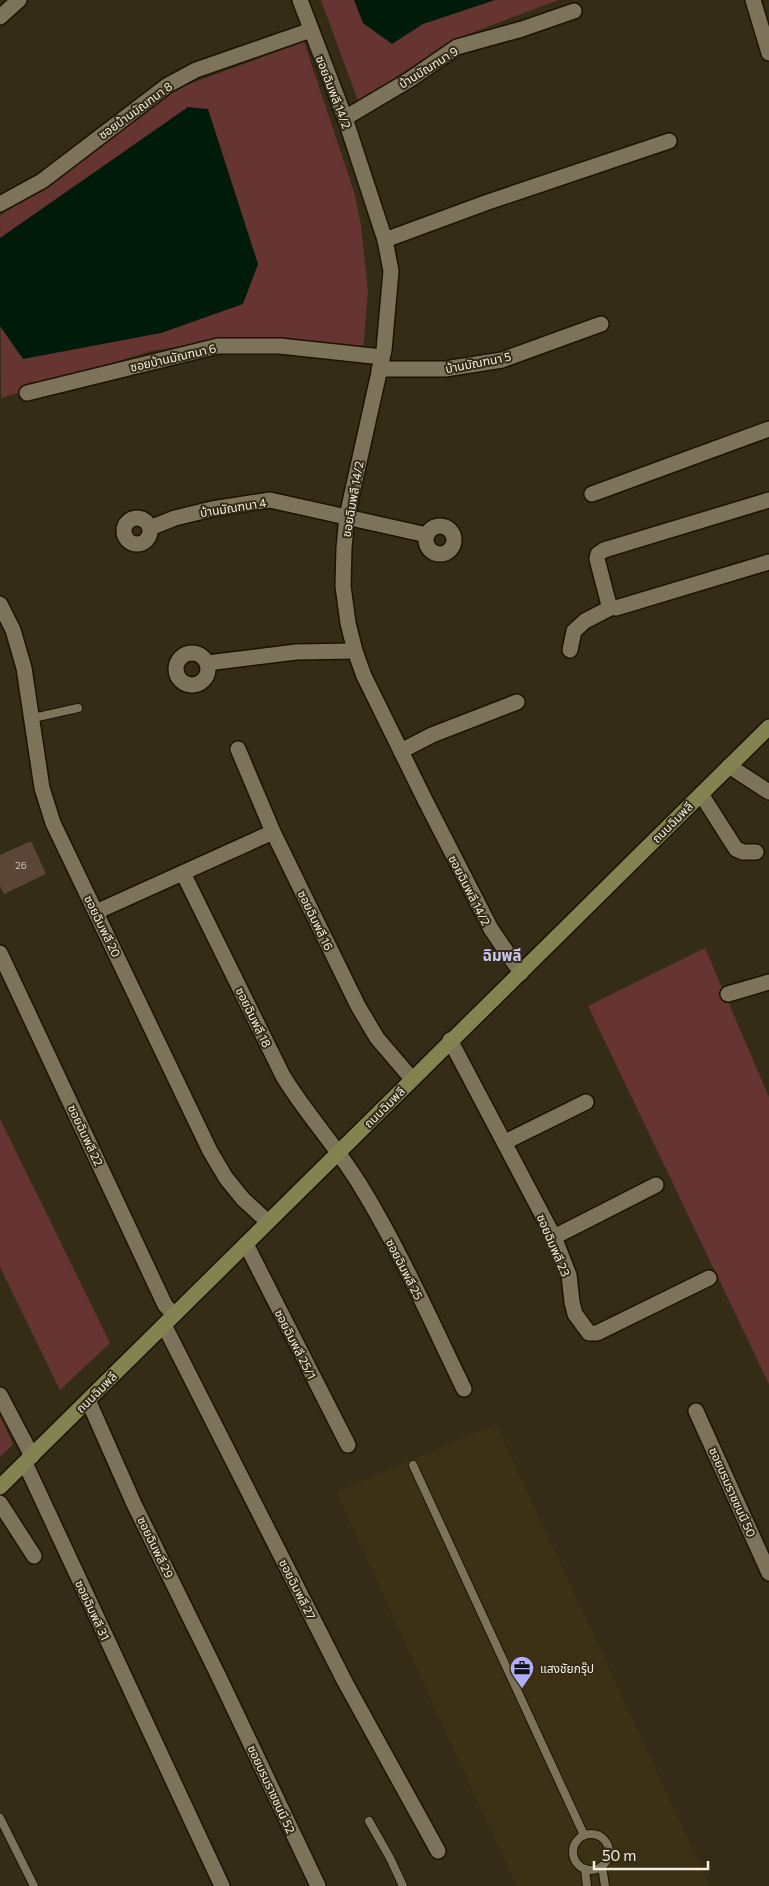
<svg xmlns="http://www.w3.org/2000/svg" width="769" height="1886" font-family="Commissioner,'Noto Sans Thai',sans-serif">
<rect width="100%" height="100%" fill="#342c16"/>
<polygon fill="#3c3114" points="496,1424 710,1886 516,1886 336,1492"/>
<g fill="#663532">
<polygon points="321,0 558,0 456,39 358,101"/>
<polygon points="304,42 355,195 361,225 368,292 363,350 184,346 151,351 1,398 0,216 173,90"/>
<polygon points="705,948 769,1097 769,1384 588,1006"/>
<polygon points="0,1119 110,1343 60,1390 0,1267"/>
<polygon points="0,1416 13,1444 0,1457"/>
</g>
<g fill="#011b0a">
<polygon points="354,0 495,0 423,24 392,44 363,23"/>
<polygon points="188,107 208,109 258,264 243,304 161,333 23,359 0,326 0,238"/>
</g>
<polygon fill="#5a4536" points="31,841 46,874 4,894 0,886 0,855"/>
<g fill="none" stroke-linecap="round" stroke-linejoin="round">
<defs>
<g id="lane">
<polyline points="33,718 78,708"/>
<polyline points="413,1465 584,1835"/>
<polyline points="0,1818 34,1886"/>
<polyline points="369,1821 390,1858 403,1886"/>
<circle cx="591" cy="1852" r="18"/>
<polyline points="602,1866 605,1886"/>
<polyline points="585,1869 587,1886"/>
</g>
<g id="street">
<polyline points="300,0 345,118 385,240 391,271 384,350 347,516 344,548 343,586 348,623 355,651 364,676 425,800 491,929 521,973"/>
<polyline points="753,0 769,53"/>
<polyline points="0,17 19,0"/>
<polyline points="345,118 409,80 457,47 522,29 574,11"/>
<polyline points="0,204 42,181 168,85 196,70 311,30"/>
<polyline points="385,240 488,202 669,141"/>
<polyline points="379,369 445,369 502,360 601,324"/>
<polyline points="27,393 218,346 280,346 382,357"/>
<polyline points="592,494 769,429"/>
<polyline points="769,500 604,550 598,554 597,559 609,605 616,608 769,562"/>
<circle cx="137" cy="531" r="13"/>
<circle cx="440" cy="540" r="14"/>
<polyline points="150,528 175,518 212,509 270,500 427,535"/>
<polyline points="0,604 13,630 24,668 42,788 53,823 210,1151 226,1178 243,1199 268,1222"/>
<polyline points="570,650 574,631 585,621 612,607"/>
<circle cx="192" cy="669" r="16"/>
<polyline points="207,663 296,652 355,651"/>
<polyline points="238,749 273,832 358,1006 377,1038 412,1079"/>
<polyline points="401,751 432,735 517,702"/>
<polyline points="729,766 769,792"/>
<polyline points="701,794 736,849 743,852 756,852"/>
<path d="M183,873L283,1076C306,1114 337,1147 360,1185C400,1250 431,1321 464,1389"/>
<polyline points="96,912 273,832"/>
<polyline points="0,953 165,1305 174,1315"/>
<polyline points="728,994 769,982"/>
<polyline points="450,1040 554,1237 569,1275 572,1302 575,1314 589,1333 597,1333 709,1278"/>
<polyline points="505,1142 586,1102"/>
<polyline points="554,1237 656,1185"/>
<polyline points="246,1244 348,1445"/>
<polyline points="164,1325 345,1682 438,1851"/>
<polyline points="0,1395 32,1456"/>
<polyline points="88,1400 134,1504 219,1677 318,1886"/>
<polyline points="696,1411 769,1573"/>
<polyline points="25,1463 222,1886"/>
<polyline points="0,1503 34,1556"/>
</g>
<polyline id="secondary" points="0,1487 769,727"/>
</defs>
<use href="#lane" stroke="#1c1401" stroke-width="10"/>
<use href="#street" stroke="#1c1401" stroke-width="18"/>
<use href="#secondary" stroke="#1c1401" stroke-width="18"/>
<use href="#lane" stroke="#7d735b" stroke-width="8"/>
<use href="#street" stroke="#7d735b" stroke-width="15"/>
<use href="#secondary" stroke="#828350" stroke-width="15"/>
</g>
<defs>
<symbol id="office-pin" viewBox="-11 -11 22 30"><path d="M0 17L-7.5 6A9.5 9.5 0 1 1 7.5 6Z" fill="#b2adf9" stroke="#342c16"/><path d="M-6-3h4V-5.5h4V-3h4V5H-6ZM-1-4.5V-3h2v-1.5ZM-6 0V1H6V0Z" fill="#111"/></symbol>
</defs>
<g fill-rule="evenodd">
<use href="#office-pin" x="508" y="1654" width="28" height="38"/>
</g>
<g text-anchor="middle" dominant-baseline="central" stroke-width="4" stroke-linejoin="round" paint-order="stroke">
<g font-size="10" fill="#cdc4b6">
<text x="21" y="865">26</text>
</g>
<g font-size="12" fill="#f3eee0" stroke="#342c16">
<text transform="translate(428 67) rotate(-32)">บ้านมัณฑนา 9</text>
<text transform="translate(334 92) rotate(69)">ซอยฉิมพลี 14/2</text>
<text transform="translate(135 110) rotate(-36)">ซอยบ้านมัณฑนา 8</text>
<text transform="translate(173 357) rotate(-13)">ซอยบ้านมัณฑนา 6</text>
<text transform="translate(478 362) rotate(-11)">บ้านมัณฑนา 5</text>
<text transform="translate(352 499) rotate(-80)">ซอยฉิมพลี 14/2</text>
<text transform="translate(233 507) rotate(-9)">บ้านมัณฑนา 4</text>
<text transform="translate(672 822) rotate(-45)">ถนนฉิมพลี</text>
<text transform="translate(470 890) rotate(63)">ซอยฉิมพลี 14/2</text>
<text transform="translate(316 920) rotate(64)">ซอยฉิมพลี 16</text>
<text transform="translate(103 926) rotate(64)">ซอยฉิมพลี 20</text>
<text transform="translate(254 1017) rotate(64)">ซอยฉิมพลี 18</text>
<text transform="translate(384 1107) rotate(-45)">ถนนฉิมพลี</text>
<text transform="translate(86 1135) rotate(65)">ซอยฉิมพลี 22</text>
<text transform="translate(554 1245) rotate(67)">ซอยฉิมพลี 23</text>
<text transform="translate(405 1269) rotate(63)">ซอยฉิมพลี 25</text>
<text transform="translate(296 1344) rotate(63)">ซอยฉิมพลี 25/1</text>
<text transform="translate(96 1392) rotate(-45)">ถนนฉิมพลี</text>
<text transform="translate(733 1492) rotate(66)">ซอยบรมราชชนนี 50</text>
<text transform="translate(156 1547) rotate(64)">ซอยฉิมพลี 29</text>
<text transform="translate(298 1589) rotate(63)">ซอยฉิมพลี 27</text>
<text transform="translate(93 1610) rotate(65)">ซอยฉิมพลี 31</text>
<text transform="translate(272 1789) rotate(65)">ซอยบรมราชชนนี 52</text>
</g>
<g font-size="12" fill="#f3eee0" stroke="#342c16" text-anchor="start">
<text x="540" y="1668">แสงชัยกรุ๊ป</text>
</g>
<g font-size="15" font-weight="bold" fill="#cbc9f4" stroke="#342c16">
<text x="502" y="955">ฉิมพลี</text>
</g>
</g>
<path d="M594 1861v8h114v-8" fill="none" stroke="#f3eee0" stroke-width="2.5"/>
<text x="602" y="1861" font-size="15" fill="#f3eee0" stroke="#342c16" stroke-width="4" paint-order="stroke">50 m</text>
</svg>
